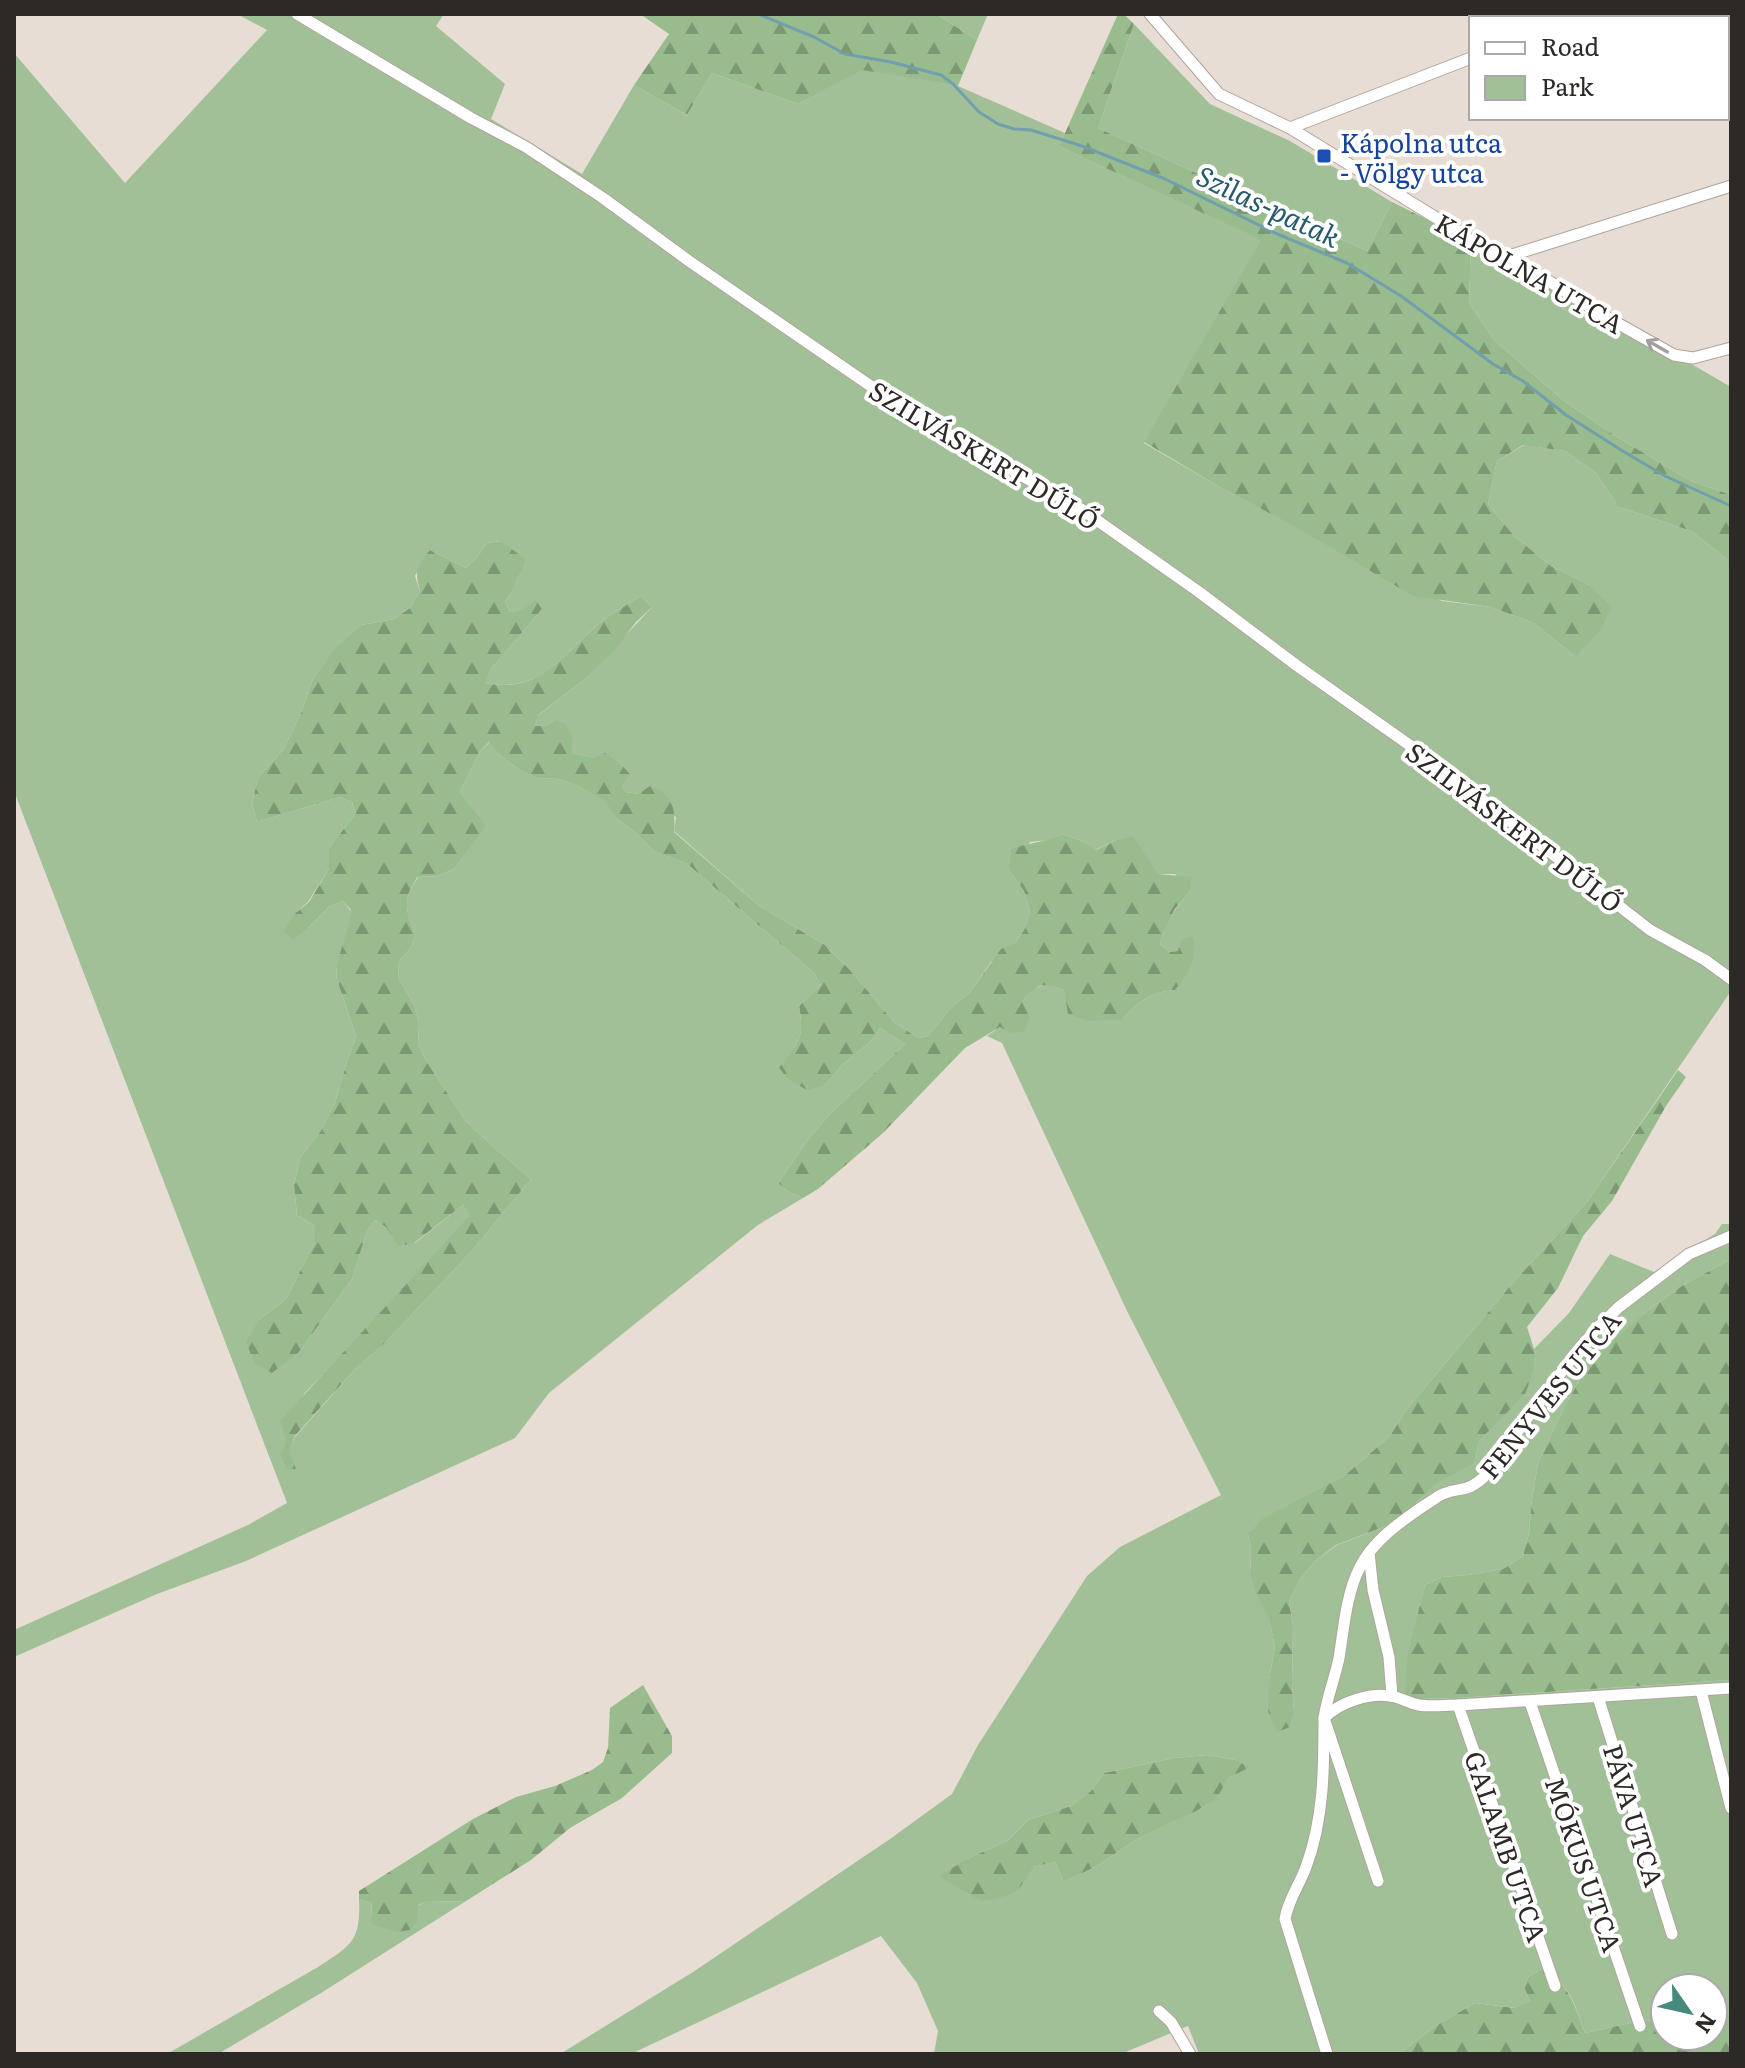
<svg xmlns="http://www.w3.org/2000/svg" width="1745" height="2068" font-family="Literata,serif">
<defs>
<pattern id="forest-firs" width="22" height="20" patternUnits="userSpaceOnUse" patternTransform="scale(2)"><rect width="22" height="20" fill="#99bc8e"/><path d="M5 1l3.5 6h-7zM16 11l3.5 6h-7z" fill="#7d9974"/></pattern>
</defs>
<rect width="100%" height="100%" fill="#e8ddd4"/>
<g fill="#a2c098" fill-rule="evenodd">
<path d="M237,14H444L436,26L505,84L491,119L582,174L634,85L687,115L712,73L798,104L862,69L958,86L1065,133L1058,146L1262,240L1144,443L1218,486L1442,601L1491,607L1534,623L1576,657L1589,585L1551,566L1514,536L1488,504L1497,461L1524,445L1565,451L1596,473L1619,507L1691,531L1726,558L1731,576V991L1587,1202L1511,1285L1406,1410L1390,1436L1344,1476L1295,1503L1248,1534L1251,1550L1250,1576L1258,1596L1269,1617L1275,1647L1269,1680L1294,1711L1292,1684L1293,1626L1289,1601L1300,1579L1315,1561L1337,1545L1402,1520L1418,1501L1440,1480L1474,1464L1479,1441L1500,1417L1534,1370V1349L1569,1313L1610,1254L1654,1272L1715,1234L1722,1224H1731V1259L1680,1287L1645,1313L1578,1382L1555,1426L1538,1463L1531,1506L1529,1533L1523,1556L1503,1569L1468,1575L1442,1577L1425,1585L1420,1607L1407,1703L1421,1699L1457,1698L1731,1680V2015H1713V1988H1665V2019L1635,2022L1585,2033C1574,2002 1571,1989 1545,1967L1528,1977L1524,1987L1530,2001L1516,2008L1475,2003L1437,2025L1399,2054H1199L1188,2026L1121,2054H934L938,2031L917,1983L881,1936L631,2054H560L693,1972L890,1839L952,1794L978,1745L1087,1576L1120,1547L1221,1495L1127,1311L1002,1043L987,1036L1000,1027L1022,1002L1031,989L1048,984L1064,990L1122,1020C1137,1002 1151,992 1175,990L1178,951L1169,952L1160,944C1165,923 1176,907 1190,891L1175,874H1158L1116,840L1095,850L1080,840L1062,834L1050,840L1030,842L1009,870L1024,891L1030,912L1024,930L1015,943L991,962L970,992L951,1008L928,1036L918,1038L894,1022L850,970L825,945L758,905L674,831L676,817L638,794L626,792L622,786L629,773L621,764L572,753L555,720L545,726H533L537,716L585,679L652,607L641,596C631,602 619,609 609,616C565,647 548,695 484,683L491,669L542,609L510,612L505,602L522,571L512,550L500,541L487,543L478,556L466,568L430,550L415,576L420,591L410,608L394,619L361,625L336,648L313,679L301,713L283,750L258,778L252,803L257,822L340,797L352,802L356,813L329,848V869L308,902L293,915L308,928L330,906L343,901L351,911L350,924L336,966L337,980L356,1036L346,1065L335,1103L320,1132L300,1158L294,1185L297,1215L315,1226V1242L286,1299L259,1320L299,1352L352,1279L367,1231L375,1220L415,1243L463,1205L471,1215L338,1359L304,1394L290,1451L294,1438L356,1368L383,1345L471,1252L531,1179L489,1143L466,1121L426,1061L418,1043L419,1023L414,1005L398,977L399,961C429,932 405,929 407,901C407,893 414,884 418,877L437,876L454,869L485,826L460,792L480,751L490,742L501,756L520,770L537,778L558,779L578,786L606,801L617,819L635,832L655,852L686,863L814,973L821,985L799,1006C805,1039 798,1043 780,1068L824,1086L843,1064L872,1040L880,1028L905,1044L831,1113L810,1137L778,1183L789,1192L803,1198L758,1225L549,1393L515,1438L246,1561L157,1594L14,1657V1630L248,1525L287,1503L14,791V53L125,183L267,30ZM1208,1755L1235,1760L1249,1767L1229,1778L1215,1799L1195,1811L1137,1839L1097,1866L1064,1882L1055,1862L1033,1867L967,1859L1007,1841L1028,1820L1071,1806L1091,1791L1104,1773L1174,1758Z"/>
<polygon points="936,14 988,14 977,40"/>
<polygon points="1134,24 1210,104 1290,141 1392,202 1367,251 1098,128"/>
<polygon points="1471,241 1521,265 1731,387 1731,495 1691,481 1617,437 1564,401 1494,340 1469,303"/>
<path d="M359,1900L372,1903L371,1918L417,1922V1906L425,1902L466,1901L321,1993L218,2054H167L318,1967C350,1946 361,1942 359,1900Z"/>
</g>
<g fill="url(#forest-firs)">
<polygon points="640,14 936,14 977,40 958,86 862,70 798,104 712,73 687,115 634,85 669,34"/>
<polygon points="1118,14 1124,14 1134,24 1098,128 1367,251 1392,202 1471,241 1469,303 1494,340 1564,401 1617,437 1691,481 1731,495 1731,576 1726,558 1691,531 1619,507 1596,473 1565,451 1523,445 1497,461 1488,504 1514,536 1551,566 1589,585 1612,607 1601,629 1576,657 1534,623 1491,607 1413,596 1294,526 1218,486 1144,442 1261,240 1058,146 1065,133"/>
<path d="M501,541L525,559L522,571L505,602L510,612L522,610L536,600L542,609L491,669L485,683C545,696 567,646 609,616C619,609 630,603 641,596L652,607L636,622L614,651L585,679L538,715L534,726H545L555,720L566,724L573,739L572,753L595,758L605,753L621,764L630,774L622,786L626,792L638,794L650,786C673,794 676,808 674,832L758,905L825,945L850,970L894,1022L918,1038L928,1036L951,1008L970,992L1001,949L1015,943L1024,930L1030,912L1024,891L1009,870L1011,849C1028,843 1046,842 1062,834L1080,840L1096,850L1116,840L1133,836L1158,874L1192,877L1190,891L1175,909L1163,933L1160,944L1169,952L1178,951L1181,940L1192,936C1200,956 1188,974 1175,990C1151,992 1137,1002 1122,1020L1089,1021L1068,1014L1064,990C1043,982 1035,983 1022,1002L1030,1018L1024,1032L1011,1033L1000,1027L965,1048L883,1133L818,1189L803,1198L789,1192L778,1183L810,1137L831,1113L905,1044L880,1028L872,1040L843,1064L824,1086L807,1090L788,1079L779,1068C798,1043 805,1039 799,1006L821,985L814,973L686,863L655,852L635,832L617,819L605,801L578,786L558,779L537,778L520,770L501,756L489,742L480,751L460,792L486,826L454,869L437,876L417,877C414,884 407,893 407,901C405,929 429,932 399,961L398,977L414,1005L419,1023L418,1043L426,1061L466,1121L489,1143L531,1179L471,1252L383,1345L356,1368L294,1437L290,1451L296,1469H287L280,1455L287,1442L280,1421L470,1215L463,1205L414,1243L398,1246L386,1227L375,1220L367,1231L352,1279L299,1352L272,1373L254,1363L246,1341L259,1320L286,1299L315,1242V1226L297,1215L294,1185L300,1158L320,1132L335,1103L346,1065L356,1036L337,980L336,966L349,924L351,910L343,901L330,906L308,928L293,940L284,931L293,915L309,902L329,869V848L356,813L352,802L340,797L257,822L252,803L258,778L283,750L301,713L313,679L336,647L361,625L394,619L410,608L420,591C414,570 417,566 430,550L466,568L478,556L487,543Z"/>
<polygon points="1678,1070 1686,1077 1666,1106 1612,1201 1583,1236 1558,1288 1527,1327 1534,1349 1534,1370 1525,1394 1479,1441 1474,1464 1440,1481 1418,1501 1402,1520 1336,1545 1315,1561 1300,1579 1289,1601 1293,1626 1292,1684 1294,1711 1290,1727 1277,1732 1268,1711 1269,1680 1275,1647 1269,1618 1257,1596 1250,1576 1251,1550 1248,1534 1262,1519 1344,1476 1390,1436 1406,1410 1511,1285 1587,1202"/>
<path d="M1731,1259V1680L1457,1698L1421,1699L1406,1703C1401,1661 1416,1625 1425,1585L1442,1577L1468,1575L1503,1569L1523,1556L1529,1533L1531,1506L1538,1463L1555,1426L1578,1382L1613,1341L1645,1313L1680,1287Z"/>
<polygon points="643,1685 672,1736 672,1753 622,1798 570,1828 531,1860 466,1901 425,1902 418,1905 417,1922 410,1930 398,1932 373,1925 371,1918 372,1903 359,1900 359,1891 473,1819 516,1797 555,1786 592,1770 603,1762 608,1748 610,1708"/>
<path d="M1208,1755L1235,1760L1250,1767L1229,1778L1216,1799L1196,1811L1137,1839L1097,1866L1064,1882L1055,1862L1033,1867C1017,1896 1013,1895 981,1901L939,1876L967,1859L1007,1841L1028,1820L1071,1806L1091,1791L1104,1773L1174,1758Z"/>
<path d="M1545,1967C1570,1988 1574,2003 1585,2033L1635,2022L1665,2019V2036H1713V2015H1731V2054H1399L1437,2025L1475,2003L1515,2008L1530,2001L1524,1987L1528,1977Z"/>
</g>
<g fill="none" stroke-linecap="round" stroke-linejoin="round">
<polyline stroke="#719fae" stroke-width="3" points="758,14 814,37 845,54 891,62 941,75 953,84 979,112 998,124 1014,129 1031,130 1082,146 1165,179 1275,233 1347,263 1401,296 1493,364 1523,381 1566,415 1621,450 1665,476 1731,506"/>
<defs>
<g id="street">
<polyline points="297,14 471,118 526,147 603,198 689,261 907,411 1081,509 1199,592 1296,665 1442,768 1650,930 1705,960 1731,979"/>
<polyline points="1150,14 1219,94 1290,128 1456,230 1489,253 1499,257 1509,256 1601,314 1674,355 1693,358 1731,348"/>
<polyline points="1526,14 1527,18"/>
<polyline points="1578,18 1588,14"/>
<polyline points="1290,128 1471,58"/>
<polyline points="1509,256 1731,186"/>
<polyline points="1369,1553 1373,1590 1389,1657 1392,1696"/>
<polyline points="1701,1691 1731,1808"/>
<polyline points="1598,1697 1672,1934"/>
<polyline points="1530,1702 1640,2026"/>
<polyline points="1458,1705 1555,1986"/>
<path d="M1378,1881L1324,1718C1327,1697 1335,1678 1339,1658C1344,1628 1346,1594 1360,1567C1373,1541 1399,1523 1422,1507C1429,1503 1436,1497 1443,1494C1461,1486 1464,1494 1483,1478L1574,1355L1596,1329L1619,1307L1689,1254L1731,1236"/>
<polyline points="1159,2011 1171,2022 1190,2054"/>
<path d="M1327,2054L1285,1919C1288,1900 1300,1884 1306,1867C1324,1819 1324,1768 1324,1718C1340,1702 1372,1691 1395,1697C1403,1699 1411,1704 1419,1705C1431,1707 1445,1705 1458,1705L1731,1688"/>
</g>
</defs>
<use href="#street" stroke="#aea49c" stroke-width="13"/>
<use href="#street" stroke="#fff" stroke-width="11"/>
</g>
<defs><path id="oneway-shaft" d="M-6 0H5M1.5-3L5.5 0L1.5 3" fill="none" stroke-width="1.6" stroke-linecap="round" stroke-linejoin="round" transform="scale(2)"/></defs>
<use stroke="#a09f9d" href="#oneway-shaft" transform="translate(1657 346) rotate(-150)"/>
<rect fill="#1a4fb4" stroke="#fff" stroke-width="3" x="1316" y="148" width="16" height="16" rx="4"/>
<g text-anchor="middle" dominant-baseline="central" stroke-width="8" stroke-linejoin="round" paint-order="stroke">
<g font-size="26" fill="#164399" stroke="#fff" text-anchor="start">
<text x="1340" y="141">Kápolna utca<tspan x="1340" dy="30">- Völgy utca</tspan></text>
</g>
<g font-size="26" fill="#2d2926" stroke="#fff">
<text transform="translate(1530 272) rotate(30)">KÁPOLNA UTCA</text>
<text transform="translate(985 454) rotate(31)">SZILVÁSKERT DŰLŐ</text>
<text transform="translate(1515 826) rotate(37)">SZILVÁSKERT DŰLŐ</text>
<text transform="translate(1549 1394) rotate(-51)">FENYVES UTCA</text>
<text transform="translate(1635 1815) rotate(73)">PÁVA UTCA</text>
<text transform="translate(1507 1846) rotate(71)">GALAMB UTCA</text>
<text transform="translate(1585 1864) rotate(71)">MÓKUS UTCA</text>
</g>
<g font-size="28" font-style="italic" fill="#255b6c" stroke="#fff">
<text transform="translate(1269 205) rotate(25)">Szilas-patak</text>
</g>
</g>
<rect width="1745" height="2068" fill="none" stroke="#2d2926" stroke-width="32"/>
<rect x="1469" y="16" width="260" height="104" fill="#ffffff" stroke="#aba9a8" stroke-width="2"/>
<rect x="1485" y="42" width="40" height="12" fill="#ffffff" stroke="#aba9a8" stroke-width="2"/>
<text x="1541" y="56" font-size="24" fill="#2d2926">Road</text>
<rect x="1485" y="76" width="40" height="24" fill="#a2c098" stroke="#aba9a8" stroke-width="2"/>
<text x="1541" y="96" font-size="24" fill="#2d2926">Park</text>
<g transform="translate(1689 2012) rotate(124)"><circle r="38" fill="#ffffff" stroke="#aba9a8" stroke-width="2"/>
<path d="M0-6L14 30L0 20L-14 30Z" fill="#468a7d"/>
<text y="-12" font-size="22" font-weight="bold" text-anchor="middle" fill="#2d2926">N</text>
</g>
</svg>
